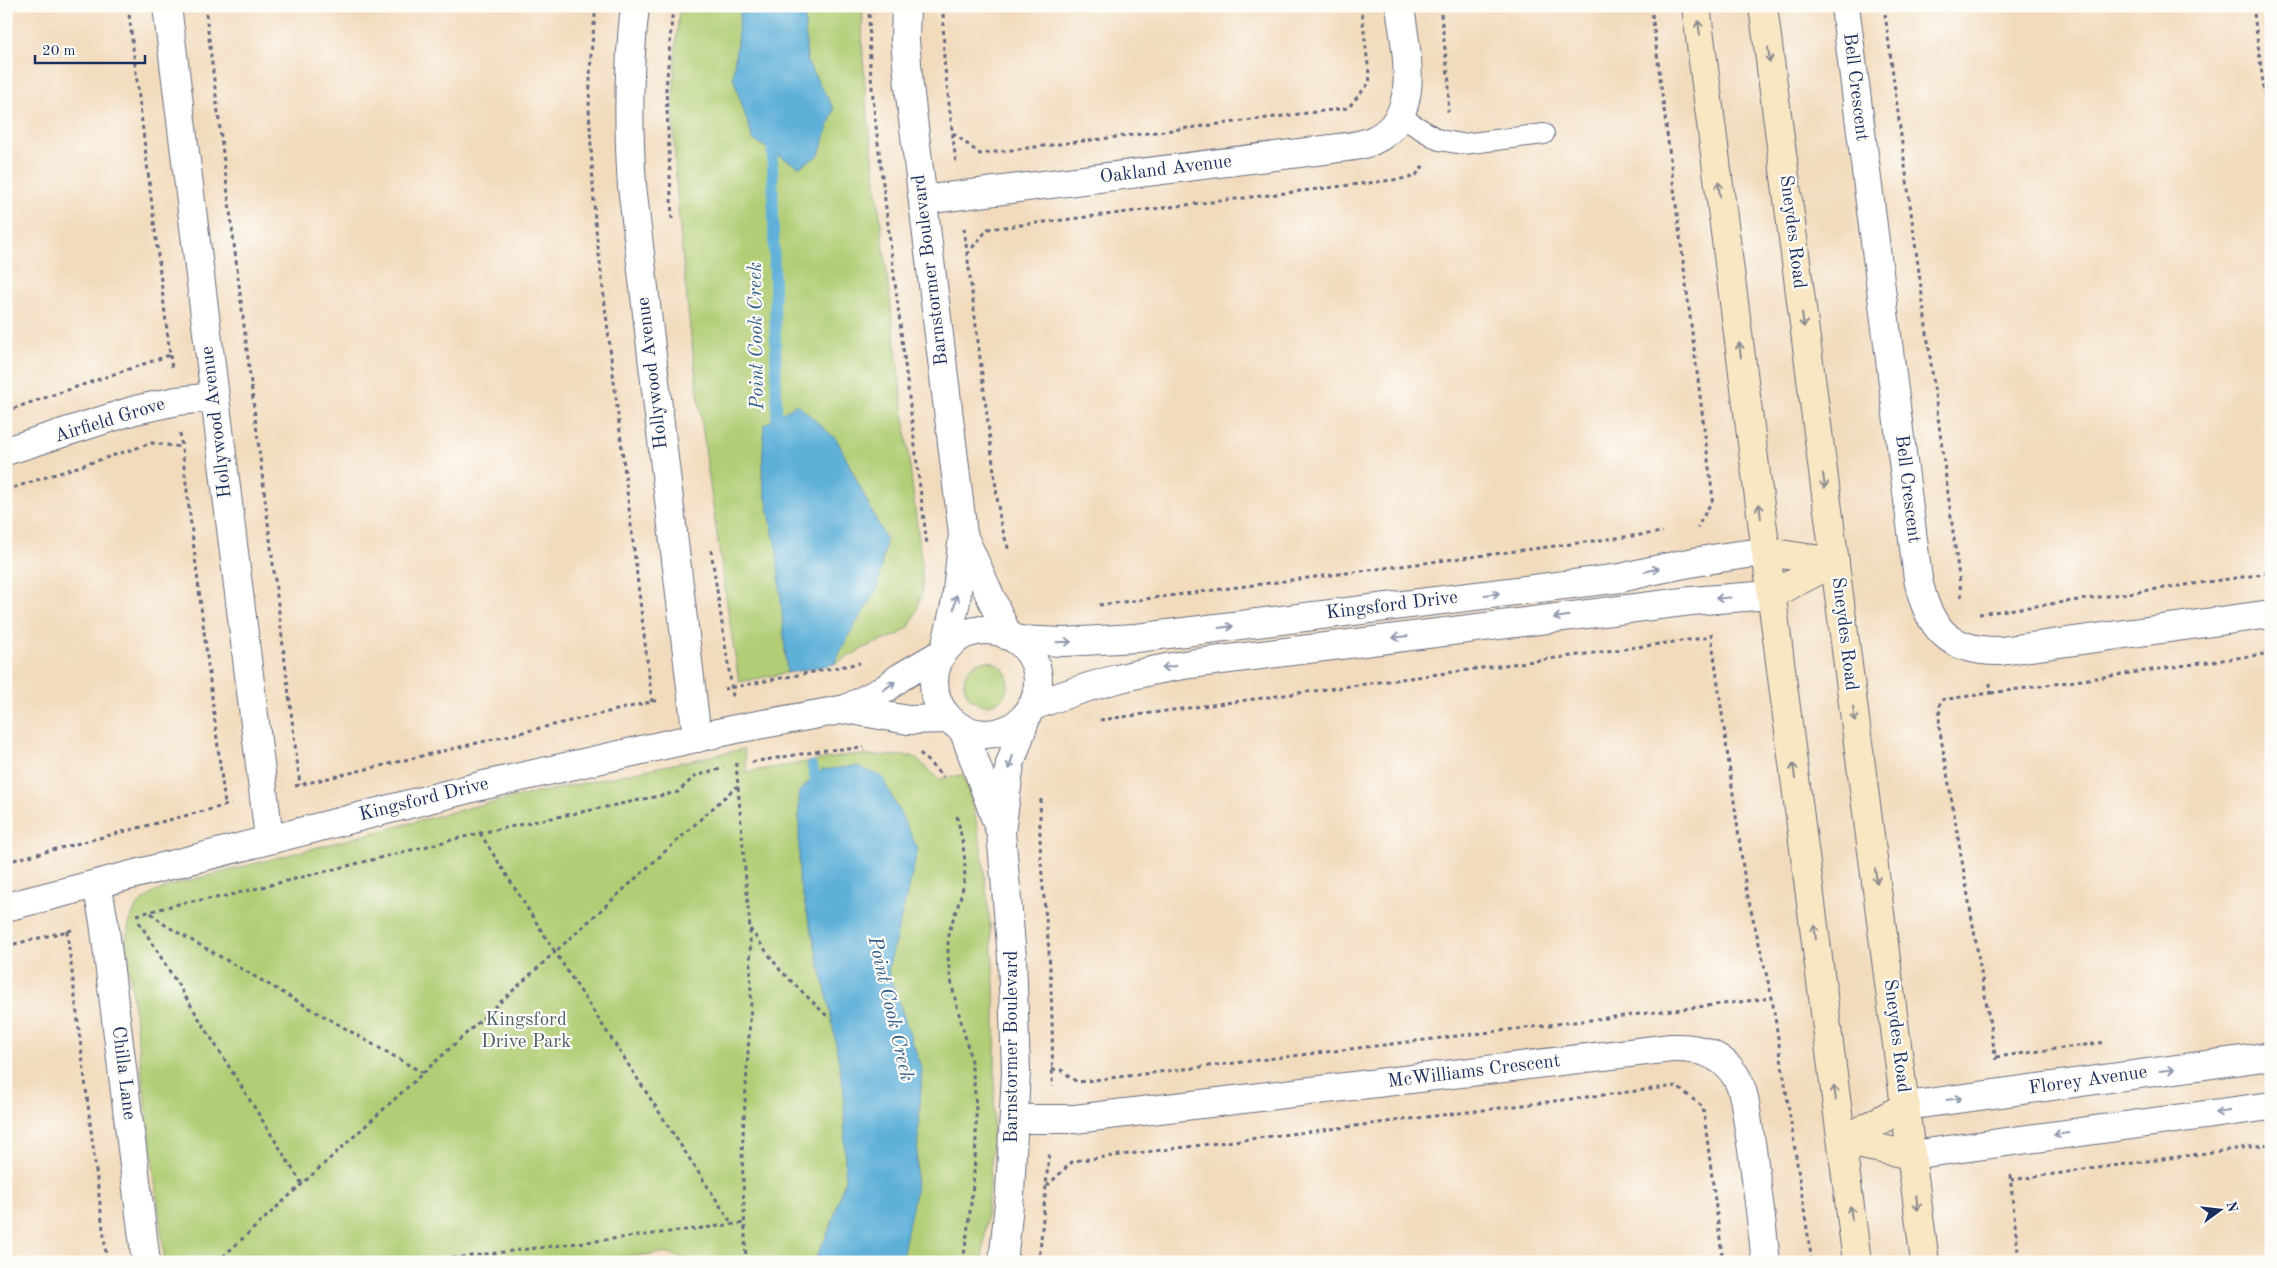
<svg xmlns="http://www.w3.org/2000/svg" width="2277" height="1268" font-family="'Old Standard TT',serif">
<rect width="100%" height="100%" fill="#fdfcf7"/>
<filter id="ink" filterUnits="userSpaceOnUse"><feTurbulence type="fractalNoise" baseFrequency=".02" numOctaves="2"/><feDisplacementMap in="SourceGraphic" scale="10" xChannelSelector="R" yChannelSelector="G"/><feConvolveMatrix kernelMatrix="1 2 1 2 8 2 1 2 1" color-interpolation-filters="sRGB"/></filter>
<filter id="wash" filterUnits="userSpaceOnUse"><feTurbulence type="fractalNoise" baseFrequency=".0096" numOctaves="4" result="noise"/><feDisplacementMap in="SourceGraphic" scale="20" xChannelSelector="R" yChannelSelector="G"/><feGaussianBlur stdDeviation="1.12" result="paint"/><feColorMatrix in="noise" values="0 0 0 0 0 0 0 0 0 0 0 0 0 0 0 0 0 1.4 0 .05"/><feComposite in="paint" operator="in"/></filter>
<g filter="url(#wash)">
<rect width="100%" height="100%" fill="#f2dbbd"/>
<g fill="#b1cd74" stroke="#667e69">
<path d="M680,6H863L862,42L866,100L922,567V592L916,613L909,627L898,635L870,645L834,664L739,682C720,561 703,440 689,319C678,214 666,111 680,6Z"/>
<circle cx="986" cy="683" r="22"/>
<path d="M744,749L747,772L850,755L913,756L939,779L963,775C979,818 983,860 988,905C1001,1024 995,1143 982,1262H691L672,1254L660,1253L586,1262H165L126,943C129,910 138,898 169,886L476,806Z"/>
</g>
<g fill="#5eb0d9" stroke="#3c709c">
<polygon points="741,6 804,6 807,62 834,109 819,155 799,167 753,140 733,77"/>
<polygon points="797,404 837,440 886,540 877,589 849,635 834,664 787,673 777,552 762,478 764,425"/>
<polygon points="857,766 882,777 918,849 888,970 922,1070 915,1192 901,1262 814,1262 831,1226 845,1179 844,1092 829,1004 799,880 799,791 822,770"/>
</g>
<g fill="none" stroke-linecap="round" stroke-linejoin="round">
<g stroke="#5eb0d9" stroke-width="11">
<polyline points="772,135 777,432"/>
<polyline points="812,766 819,791"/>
</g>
</g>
</g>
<g filter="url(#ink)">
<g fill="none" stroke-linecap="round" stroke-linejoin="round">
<defs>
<polyline id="service" points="1399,116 1439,140 1463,144 1544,134"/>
<g id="minor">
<polyline points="167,6 269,838"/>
<path d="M635,6C628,66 628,126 632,186L697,738"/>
<polyline points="906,6 905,40 909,86 963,534 956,601 945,649"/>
<path d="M1845,6L1918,579C1928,628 1949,652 2001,651L2271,614"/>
<path d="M923,200L1332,149C1346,147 1362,146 1374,140C1424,117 1405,49 1400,6"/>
<polyline points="6,451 135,410 177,401 214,397"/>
<polyline points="963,535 1008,636"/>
<polyline points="963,729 999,828"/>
<polyline points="97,884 104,922 146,1262"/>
<polyline points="1906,1106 2271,1056"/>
<path d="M1015,1119H1075L1671,1048C1696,1047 1720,1052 1735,1075C1745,1090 1746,1112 1749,1130C1756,1173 1761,1218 1766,1262"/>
<polyline points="1911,1155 2271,1106"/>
<polyline points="1003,1262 1010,1194 1016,1071 1012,957 1001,832 1010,764 1027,715"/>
</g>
<g id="tertiary">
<circle cx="986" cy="682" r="52"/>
<path d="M1016,640L1064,642L1136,638L1621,578C1669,566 1716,557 1766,552"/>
<path d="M1033,706C1087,686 1132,673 1190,664L1691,601L1771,595"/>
<polyline points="846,709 908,720 948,719"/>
<polyline points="6,907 480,786 736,729 846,709 885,689 899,678 942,653"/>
</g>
<g id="secondary">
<polyline points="1696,6 1857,1262"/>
<polyline points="1763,6 1925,1262"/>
<polyline points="1766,552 1835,562"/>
<polyline points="1771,595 1835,562"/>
<polyline points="1842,1141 1906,1106"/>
<polyline points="1842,1141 1911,1155"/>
</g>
</defs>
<use href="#service" stroke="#666b7f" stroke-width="22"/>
<use href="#minor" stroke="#666b7f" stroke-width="30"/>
<use href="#tertiary" stroke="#666b7f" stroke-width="30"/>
<use href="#secondary" stroke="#666b7f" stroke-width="30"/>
<g stroke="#666b7f" stroke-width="3" stroke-dasharray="4 4" stroke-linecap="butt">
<polyline points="205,6 300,785"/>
<polyline points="596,6 591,54 589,108 595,221 652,702"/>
<polyline points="869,6 870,66 875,118 927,545"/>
<polyline points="943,6 944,60 956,163"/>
<polyline points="1440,6 1449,83 1448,112"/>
<polyline points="1651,6 1713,499 1697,528"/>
<polyline points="1884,6 1962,600"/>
<polyline points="2253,6 2271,143"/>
<polyline points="953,133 980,154 1348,108 1370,82 1361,6"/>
<polyline points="672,219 666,89 673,6"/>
<polyline points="964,228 1000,521 1009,551"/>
<polyline points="967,254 988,229 1409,178 1416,175 1424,165"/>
<polyline points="170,355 172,369"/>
<polyline points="6,411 170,355 128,6"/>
<polyline points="180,433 225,805"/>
<polyline points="6,490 152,443 181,447"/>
<polyline points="711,550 733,697"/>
<polyline points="1099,605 1663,532"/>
<polyline points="1979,614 2271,573"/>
<polyline points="1711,633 1746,889 1772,998 1812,1262"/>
<polyline points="1990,683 1991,693 1940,700 1939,726 1996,1060"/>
<polyline points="724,689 860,663"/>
<polyline points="1991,693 2271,653"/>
<polyline points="1100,720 1711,637"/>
<polyline points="920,753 943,777"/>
<polyline points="752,762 826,750 864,748"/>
<polyline points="736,763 750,929 751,1003 742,1152 746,1262"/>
<polyline points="295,786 659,700"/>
<path d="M1041,799C1037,850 1045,901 1049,952C1052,997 1053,1042 1052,1087"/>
<path d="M957,816C962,839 968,863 963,887C959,909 947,926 948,949C948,990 966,1029 972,1068C982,1132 972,1199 963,1262"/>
<polyline points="480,833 555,952 737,786"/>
<polyline points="6,862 231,804"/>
<polyline points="151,913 165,925 423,1073"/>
<polyline points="137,915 186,902 222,897 480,833 678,792 695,776 724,768"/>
<polyline points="139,922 302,1184"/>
<polyline points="750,929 780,970 828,1017"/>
<polyline points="67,931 107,1262"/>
<polyline points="6,946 72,930"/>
<polyline points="1996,1057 2107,1042"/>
<polyline points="1052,1069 1061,1070 1077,1082 1772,998"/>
<polyline points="2010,1175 2019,1262"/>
<polyline points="2011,1180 2271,1144"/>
<polyline points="1047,1186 1073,1161 1676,1086 1703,1107 1723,1262"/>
<polyline points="217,1262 555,952 732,1224"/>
<polyline points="421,1262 744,1223"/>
<polyline points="1039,1262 1049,1153"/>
</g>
<use href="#service" stroke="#fff" stroke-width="20"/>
<use href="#minor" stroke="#fff" stroke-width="28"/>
<use href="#tertiary" stroke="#fff" stroke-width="28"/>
<use href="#secondary" stroke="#f9e7c3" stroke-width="28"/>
</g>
<defs><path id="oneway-shaft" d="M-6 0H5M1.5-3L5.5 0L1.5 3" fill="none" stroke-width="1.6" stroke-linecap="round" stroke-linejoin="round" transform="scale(1.25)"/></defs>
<g stroke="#8a8b90">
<use href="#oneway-shaft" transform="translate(1699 28) rotate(-97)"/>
<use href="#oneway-shaft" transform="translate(1769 55) rotate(83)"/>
<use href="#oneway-shaft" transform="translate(1719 189) rotate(-97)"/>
<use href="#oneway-shaft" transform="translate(1803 320) rotate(83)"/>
<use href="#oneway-shaft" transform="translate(1740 350) rotate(-97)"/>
<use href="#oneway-shaft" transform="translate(1824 481) rotate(83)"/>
<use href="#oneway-shaft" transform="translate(1760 511) rotate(-97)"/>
<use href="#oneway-shaft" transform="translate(1854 714) rotate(83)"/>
<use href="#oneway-shaft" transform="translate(1794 771) rotate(-97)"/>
<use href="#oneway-shaft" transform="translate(1876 876) rotate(83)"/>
<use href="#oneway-shaft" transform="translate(1815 932) rotate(-97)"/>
<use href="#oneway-shaft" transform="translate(1835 1093) rotate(-97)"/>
<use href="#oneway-shaft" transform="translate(1917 1203) rotate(83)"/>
<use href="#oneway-shaft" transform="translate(1851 1213) rotate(-97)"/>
</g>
<g stroke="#8d97ae">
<use href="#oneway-shaft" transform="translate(1652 570) rotate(-14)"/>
<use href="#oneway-shaft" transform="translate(1492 594) rotate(-7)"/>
<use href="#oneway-shaft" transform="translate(1723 598) rotate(176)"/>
<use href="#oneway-shaft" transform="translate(955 602) rotate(-80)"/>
<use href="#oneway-shaft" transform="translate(1561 617) rotate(173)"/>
<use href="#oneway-shaft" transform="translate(1226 627) rotate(-7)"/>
<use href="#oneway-shaft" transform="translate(1400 637) rotate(173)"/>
<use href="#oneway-shaft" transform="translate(1064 642) rotate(-2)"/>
<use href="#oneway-shaft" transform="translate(1169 667) rotate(171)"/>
<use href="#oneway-shaft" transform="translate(889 686) rotate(-36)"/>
<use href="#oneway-shaft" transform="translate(1011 762) rotate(105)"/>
<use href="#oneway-shaft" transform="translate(2167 1070) rotate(-8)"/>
<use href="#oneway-shaft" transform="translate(1954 1099) rotate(-8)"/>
<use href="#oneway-shaft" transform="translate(2222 1112) rotate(172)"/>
<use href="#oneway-shaft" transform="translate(2061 1134) rotate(172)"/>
</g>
</g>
<g text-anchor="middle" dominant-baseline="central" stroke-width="4.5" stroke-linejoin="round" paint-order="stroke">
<g font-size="19" fill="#1b2f5e" stroke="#fdfcf7">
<text transform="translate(1855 87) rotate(83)">Bell Crescent</text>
<text transform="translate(1166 170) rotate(-7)">Oakland Avenue</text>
<text transform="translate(1792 232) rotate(83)">Sneydes Road</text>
<text transform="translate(931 270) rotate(-97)">Barnstormer Boulevard</text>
<text transform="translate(653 373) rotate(-97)">Hollywood Avenue</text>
<text transform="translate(110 421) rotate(-17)">Airfield Grove</text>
<text transform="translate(217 422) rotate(-97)">Hollywood Avenue</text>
<text transform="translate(1907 489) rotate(83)">Bell Crescent</text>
<text transform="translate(1392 606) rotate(-7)">Kingsford Drive</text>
<text transform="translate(1844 634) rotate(83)">Sneydes Road</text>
<text transform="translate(424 800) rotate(-14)">Kingsford Drive</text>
<text transform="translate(1896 1036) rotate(83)">Sneydes Road</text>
<text transform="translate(1012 1047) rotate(-90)">Barnstormer Boulevard</text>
<text transform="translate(1474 1072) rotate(-7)">McWilliams Crescent</text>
<text transform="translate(123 1073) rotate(83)">Chilla Lane</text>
<text transform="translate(2088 1081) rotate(-8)">Florey Avenue</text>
</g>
<g font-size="19" fill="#485e65" stroke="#fdfcf7">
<text x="526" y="1020">Kingsford<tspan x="526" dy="22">Drive Park</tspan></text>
</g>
<g font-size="20" font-style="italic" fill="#325c89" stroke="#fdfcf7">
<text transform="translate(757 336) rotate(-91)">Point Cook Creek</text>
<text transform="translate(890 1009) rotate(77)">Point Cook Creek</text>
</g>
</g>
<rect width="2277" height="1268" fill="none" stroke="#fdfcf7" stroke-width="25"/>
<g transform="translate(2220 1210) rotate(75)" stroke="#fdfcf7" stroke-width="4" paint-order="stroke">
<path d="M0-4L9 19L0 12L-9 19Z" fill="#1b2f5e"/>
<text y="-8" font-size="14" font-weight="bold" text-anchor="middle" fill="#1b2f5e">N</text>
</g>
<path d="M35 55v8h110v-8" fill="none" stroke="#1b2f5e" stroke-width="2.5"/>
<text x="42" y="55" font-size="15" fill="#1b2f5e" stroke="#fdfcf7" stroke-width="4" paint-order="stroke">20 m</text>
</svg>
